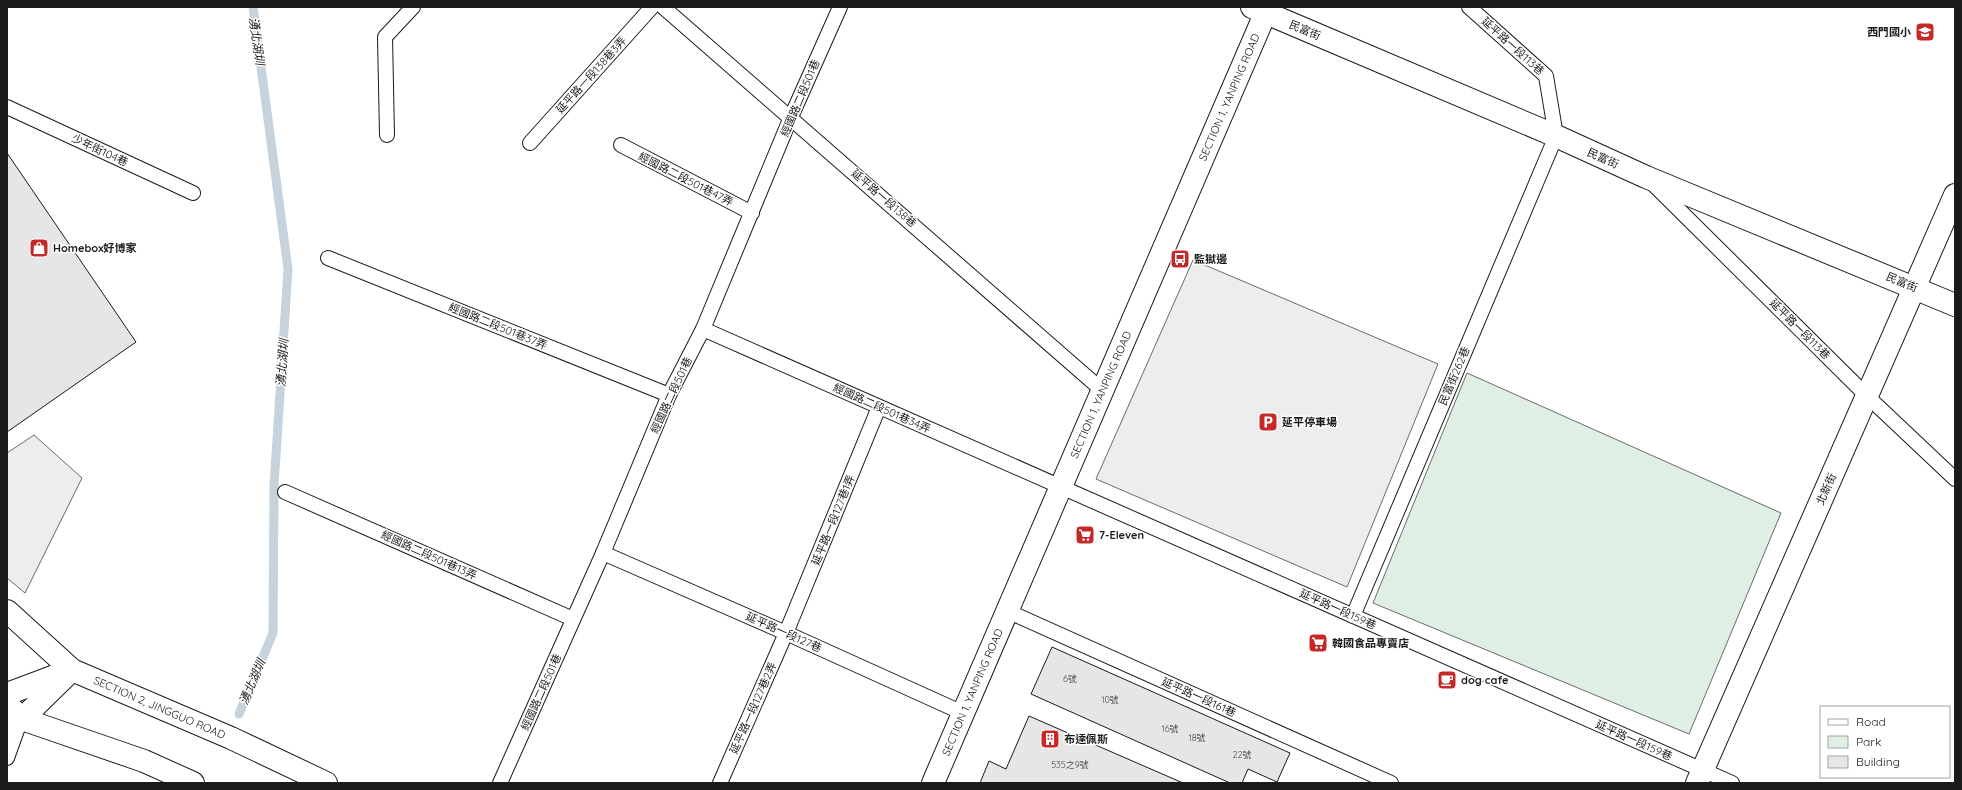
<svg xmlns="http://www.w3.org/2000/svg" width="1962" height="790" font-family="Quicksand,'Noto Sans TC',sans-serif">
<rect width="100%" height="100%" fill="#fff"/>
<polygon fill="#e0efe3" stroke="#6a6a6a" points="1467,373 1781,513 1689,734 1373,603"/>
<g fill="#ededed" stroke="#6a6a6a">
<polygon points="1193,260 1438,364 1347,587 1096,479"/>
<polygon points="34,435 82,478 25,593 7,578 7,453"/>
</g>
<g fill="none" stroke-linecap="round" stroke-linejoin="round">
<polyline stroke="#c6d2dc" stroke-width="9" points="239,714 273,633 274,486 288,269 253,7"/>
</g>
<g fill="#e6e6e6" stroke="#1a1a1a">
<polygon points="7,153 136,342 7,432"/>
<polygon points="1052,647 1290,753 1277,782 1248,769 1242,783 1230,783 1031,694"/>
<polygon points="1029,716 1183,783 980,783 989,761 1006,769"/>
</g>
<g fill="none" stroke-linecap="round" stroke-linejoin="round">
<defs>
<g id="lane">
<polyline points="663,7 1103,391"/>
<polyline points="7,107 193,193"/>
<polyline points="387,135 385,37 413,7"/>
<polyline points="530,143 652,7"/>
<polyline points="621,145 752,213"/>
<polyline points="1654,185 1867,396 1955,479"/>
<polyline points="328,258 669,395"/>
<polyline points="703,329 1732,783"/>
<polyline points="285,492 573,619"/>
<polyline points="603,553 786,633 963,713"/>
<polyline points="1007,611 1391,783"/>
<polyline points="1353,616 1556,136 1546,76 1469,7"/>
<polyline points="7,758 21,719"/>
<polyline points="500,783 603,553 669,395 703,329 791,117 840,7"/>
<polyline points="720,783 786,633 879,407"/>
</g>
<g id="street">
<polyline points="1252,7 1556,136 1646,177 1955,305"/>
<polyline points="1697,783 1955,195"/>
</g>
<g id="secondary">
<polyline points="7,694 63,673"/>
<polyline points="7,729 22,719 72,670"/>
<path id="s1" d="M933,783L1268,7"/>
</g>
<g id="primary">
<path id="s2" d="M7,611L72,670L231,738L326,783"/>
<polyline points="7,704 22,719 144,761 193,783"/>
</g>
</defs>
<use href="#lane" stroke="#1a1a1a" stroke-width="16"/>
<use href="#street" stroke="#1a1a1a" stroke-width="24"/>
<use href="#secondary" stroke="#1a1a1a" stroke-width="24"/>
<use href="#primary" stroke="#1a1a1a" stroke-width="24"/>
<use href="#lane" stroke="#fff" stroke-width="14"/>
<use href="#street" stroke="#fff" stroke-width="22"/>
<use href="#secondary" stroke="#fff" stroke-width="22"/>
<use href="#primary" stroke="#fff" stroke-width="22"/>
</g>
<defs>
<symbol id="school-square" viewBox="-11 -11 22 22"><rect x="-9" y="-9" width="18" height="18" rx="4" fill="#c62828" stroke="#fff"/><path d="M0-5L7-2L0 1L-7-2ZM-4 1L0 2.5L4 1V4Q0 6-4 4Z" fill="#fff"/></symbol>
<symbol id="shop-square" viewBox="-11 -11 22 22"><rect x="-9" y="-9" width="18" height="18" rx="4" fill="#c62828" stroke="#fff"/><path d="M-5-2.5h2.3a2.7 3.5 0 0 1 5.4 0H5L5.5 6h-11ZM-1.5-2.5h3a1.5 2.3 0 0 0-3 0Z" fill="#fff"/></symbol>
<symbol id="bus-square" viewBox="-11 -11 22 22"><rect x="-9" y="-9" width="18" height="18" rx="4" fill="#c62828" stroke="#fff"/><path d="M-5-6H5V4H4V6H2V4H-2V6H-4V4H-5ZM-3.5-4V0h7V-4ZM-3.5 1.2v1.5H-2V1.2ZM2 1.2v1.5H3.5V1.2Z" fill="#fff"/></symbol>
<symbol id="parking-square" viewBox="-11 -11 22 22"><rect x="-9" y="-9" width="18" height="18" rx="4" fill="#c62828" stroke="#fff"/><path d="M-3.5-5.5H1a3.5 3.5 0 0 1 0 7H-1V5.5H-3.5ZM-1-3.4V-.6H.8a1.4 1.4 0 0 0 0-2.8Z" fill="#fff"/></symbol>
<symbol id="supermarket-square" viewBox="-11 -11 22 22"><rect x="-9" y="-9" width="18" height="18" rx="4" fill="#c62828" stroke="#fff"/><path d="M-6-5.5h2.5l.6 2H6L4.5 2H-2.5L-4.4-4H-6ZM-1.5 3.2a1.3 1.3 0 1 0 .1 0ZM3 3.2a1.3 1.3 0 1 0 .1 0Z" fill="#fff"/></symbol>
<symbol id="cafe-square" viewBox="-11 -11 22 22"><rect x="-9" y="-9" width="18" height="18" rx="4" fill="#c62828" stroke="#fff"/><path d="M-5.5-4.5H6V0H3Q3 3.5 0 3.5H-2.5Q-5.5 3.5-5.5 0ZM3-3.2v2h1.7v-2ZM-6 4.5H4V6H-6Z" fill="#fff"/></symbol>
<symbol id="building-square" viewBox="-11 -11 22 22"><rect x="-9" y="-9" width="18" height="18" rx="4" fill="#c62828" stroke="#fff"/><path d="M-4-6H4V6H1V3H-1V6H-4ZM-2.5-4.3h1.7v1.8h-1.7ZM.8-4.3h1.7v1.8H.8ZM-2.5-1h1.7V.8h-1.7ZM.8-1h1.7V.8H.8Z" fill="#fff"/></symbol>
</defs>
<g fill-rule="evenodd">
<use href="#school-square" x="1914" y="21" width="22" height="22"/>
<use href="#shop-square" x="28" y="237" width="22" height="22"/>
<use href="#bus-square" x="1169" y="248" width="22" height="22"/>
<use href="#parking-square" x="1257" y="411" width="22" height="22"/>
<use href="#supermarket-square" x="1074" y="524" width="22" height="22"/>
<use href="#supermarket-square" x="1307" y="632" width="22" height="22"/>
<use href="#cafe-square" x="1436" y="669" width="22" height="22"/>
<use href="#building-square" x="1039" y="728" width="22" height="22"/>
</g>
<g text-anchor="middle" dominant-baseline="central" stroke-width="3" stroke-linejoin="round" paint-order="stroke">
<g font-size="9" fill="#4d4d4d">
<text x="1070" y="678">6號</text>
<text x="1110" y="699">10號</text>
<text x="1170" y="728">16號</text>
<text x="1197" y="737">18號</text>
<text x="1242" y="754">22號</text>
<text x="1070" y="764">535之9號</text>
</g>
<g font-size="11" fill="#1a1a1a" stroke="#fff">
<text transform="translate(1305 30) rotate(23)">民富街</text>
<text transform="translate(1513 46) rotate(42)">延平路一段113巷</text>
<text transform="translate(591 75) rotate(-48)">延平路一段138巷3弄</text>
<text transform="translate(800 98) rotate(-67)">經國路二段501巷</text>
<text stroke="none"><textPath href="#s1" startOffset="747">SECTION 1, YANPING ROAD</textPath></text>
<text transform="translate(100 150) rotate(25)">少年街104巷</text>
<text transform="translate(1603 158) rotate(24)">民富街</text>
<text transform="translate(686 179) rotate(27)">經國路二段501巷47弄</text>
<text transform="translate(884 198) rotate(41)">延平路一段138巷</text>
<text transform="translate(1902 282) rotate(23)">民富街</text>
<text transform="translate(498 326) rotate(22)">經國路二段501巷37弄</text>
<text transform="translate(1800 329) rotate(45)">延平路一段113巷</text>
<text transform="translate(1454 376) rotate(-67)">民富街262巷</text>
<text transform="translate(671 395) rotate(-65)">經國路二段501巷</text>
<text stroke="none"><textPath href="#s1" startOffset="423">SECTION 1, YANPING ROAD</textPath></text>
<text transform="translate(882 408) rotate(24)">經國路二段501巷34弄</text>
<text transform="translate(1826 489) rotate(-66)">北新街</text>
<text transform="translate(833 520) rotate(-68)">延平路一段127巷1弄</text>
<text transform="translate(429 555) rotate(24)">經國路二段501巷13弄</text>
<text transform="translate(1338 609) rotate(24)">延平路一段159巷</text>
<text transform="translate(784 632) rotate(24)">延平路一段127巷</text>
<text transform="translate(541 692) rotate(-66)">經國路二段501巷</text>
<text stroke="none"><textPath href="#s1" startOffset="99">SECTION 1, YANPING ROAD</textPath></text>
<text transform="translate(1199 697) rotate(24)">延平路一段161巷</text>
<text stroke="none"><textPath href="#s2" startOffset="183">SECTION 2, JINGGUO ROAD</textPath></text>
<text transform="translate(753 708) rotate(-66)">延平路一段127巷2弄</text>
<text transform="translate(1634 740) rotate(24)">延平路一段159巷</text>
</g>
<g font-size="11" font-weight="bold" fill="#1a1a1a" stroke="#fff" text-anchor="start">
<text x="1911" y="32" text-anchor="end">西門國小</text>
<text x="53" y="248">Homebox好博家</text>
<text x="1194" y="259">監獄邊</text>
<text x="1282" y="422">延平停車場</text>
<text x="1099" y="535">7-Eleven</text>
<text x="1332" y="643">韓國食品專賣店</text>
<text x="1461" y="680">dog cafe</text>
<text x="1064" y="739">布達佩斯</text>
</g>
<g font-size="12" font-style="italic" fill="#1a1a1a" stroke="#fff">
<text transform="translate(257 41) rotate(82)">湧北湖圳</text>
<text transform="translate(282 363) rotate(-86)">湧北湖圳</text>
<text transform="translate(252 682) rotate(-67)">湧北湖圳</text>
</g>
</g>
<rect width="1962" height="790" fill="none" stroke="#1a1a1a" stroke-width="16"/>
<rect x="1820" y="706" width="130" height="72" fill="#ffffff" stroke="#a3a3a3"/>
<rect x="1828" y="719" width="20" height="6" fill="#ffffff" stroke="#a3a3a3"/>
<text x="1856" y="726" font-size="12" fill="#1a1a1a">Road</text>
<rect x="1828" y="736" width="20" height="12" fill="#e0efe3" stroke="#a3a3a3"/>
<text x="1856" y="746" font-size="12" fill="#1a1a1a">Park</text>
<rect x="1828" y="756" width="20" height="12" fill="#e6e6e6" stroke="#a3a3a3"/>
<text x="1856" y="766" font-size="12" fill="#1a1a1a">Building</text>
</svg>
